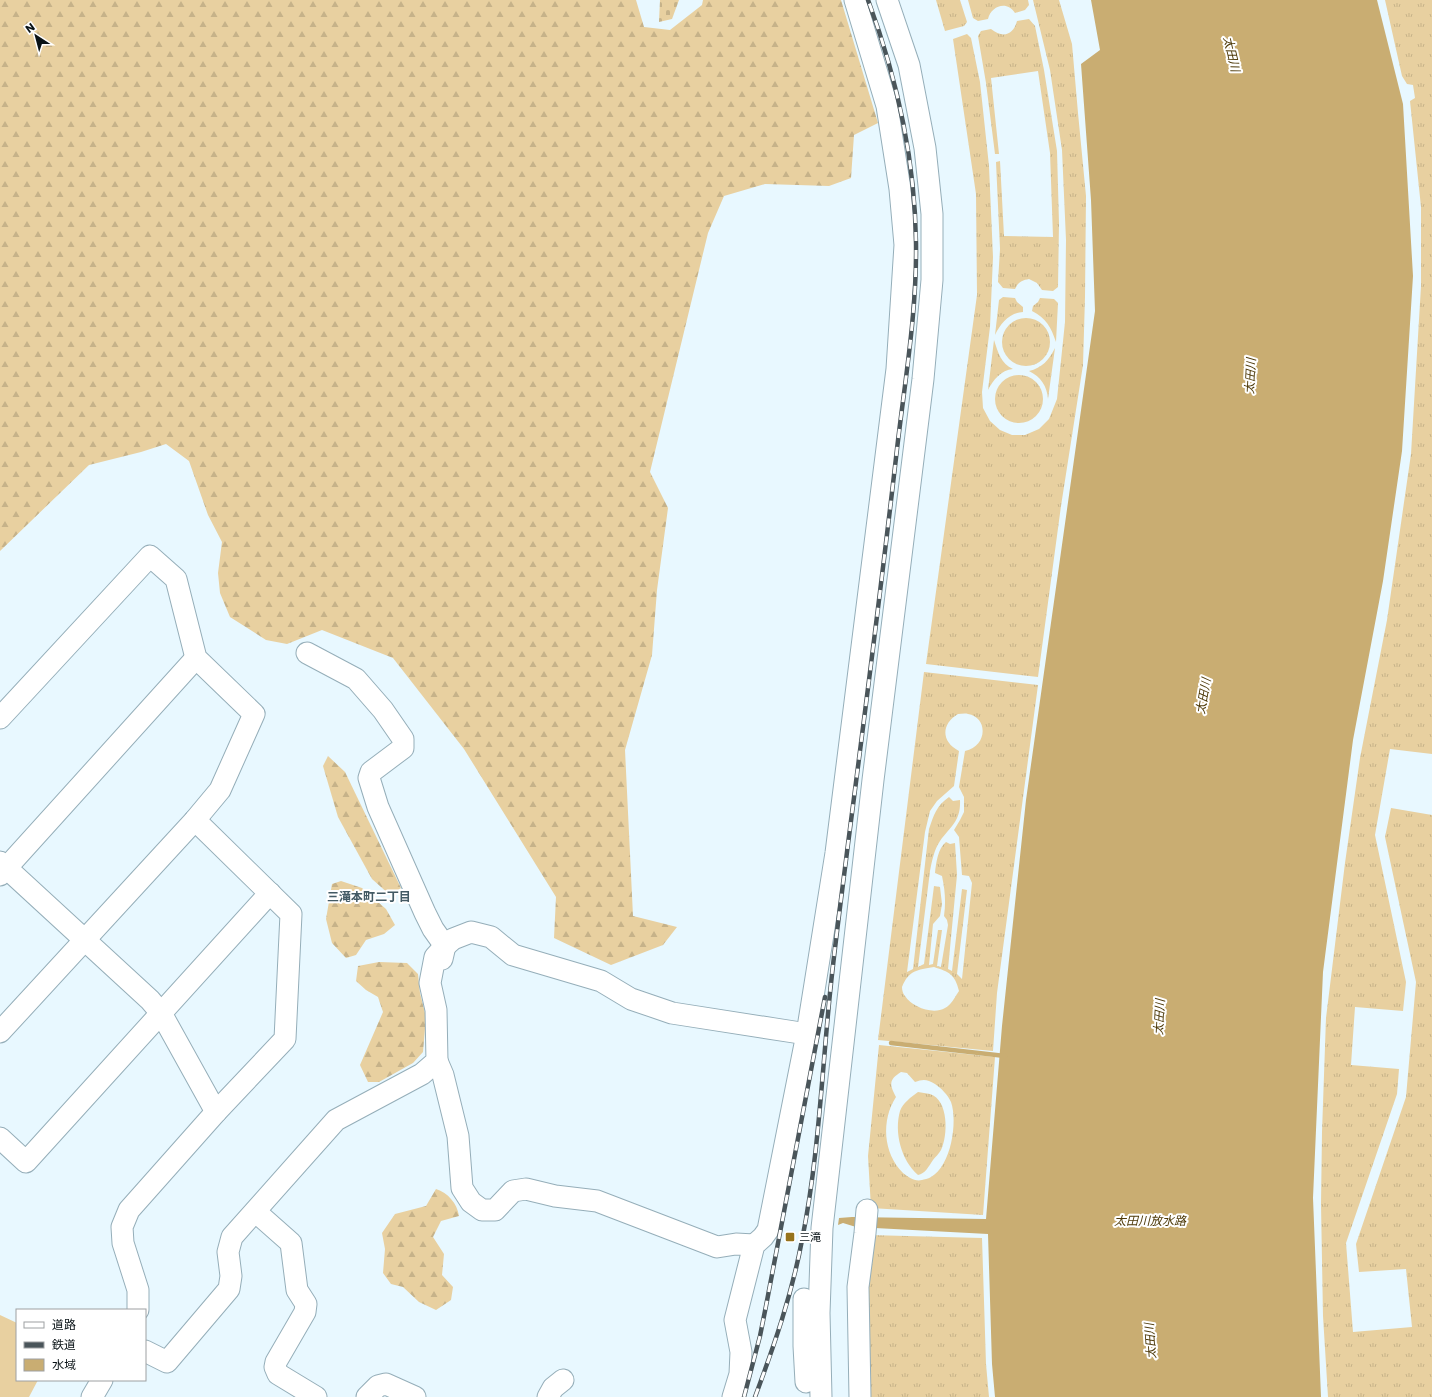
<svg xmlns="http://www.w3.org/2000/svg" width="1432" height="1397" font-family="Poppins,'Noto Sans JP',sans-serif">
<defs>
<pattern id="grass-tufts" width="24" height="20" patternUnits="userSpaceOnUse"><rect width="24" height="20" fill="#e8d0a0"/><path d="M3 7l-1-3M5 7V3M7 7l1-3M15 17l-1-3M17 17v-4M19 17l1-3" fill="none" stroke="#c6b289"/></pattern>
<pattern id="forest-firs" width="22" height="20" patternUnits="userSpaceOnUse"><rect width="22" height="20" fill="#e8d0a0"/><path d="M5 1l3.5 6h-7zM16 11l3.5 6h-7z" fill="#c6b289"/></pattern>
<pattern id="cemetery-stones" width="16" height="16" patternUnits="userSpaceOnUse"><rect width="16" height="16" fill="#e8d0a0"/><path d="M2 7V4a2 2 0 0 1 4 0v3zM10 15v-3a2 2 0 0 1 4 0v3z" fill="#c6b289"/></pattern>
</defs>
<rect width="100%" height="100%" fill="#e8f8ff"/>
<g fill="url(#grass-tufts)" fill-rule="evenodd">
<polygon points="936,0 960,0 967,22 964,26 945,31"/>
<path d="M968,0H1028L1029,5L1025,10L1015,13C1007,0 991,6 988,19L978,21L973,18Z"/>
<polygon points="1033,0 1059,0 1072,44 1078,113 1086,196 1085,297 1083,365 1061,506 1038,677 926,664 977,295 976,194 953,39 967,34 971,38 980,82 989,166 993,257 990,327 982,392 983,408 990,421 1000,430 1012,435 1025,435 1039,429 1049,419 1057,399 1065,322 1066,240 1062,150 1050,70"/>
<polygon points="1385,0 1432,0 1432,754 1390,749 1375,835 1406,982 1403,1011 1355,1007 1351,1065 1399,1069 1397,1094 1346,1243 1353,1332 1412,1327 1406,1269 1359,1272 1356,1244 1406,1097 1416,982 1385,837 1391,808 1432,815 1432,1397 1328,1397 1323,1316 1321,1204 1322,1132 1326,1018 1345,863 1360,758 1387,620 1411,454 1421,286 1421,207 1410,101 1415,98 1413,85 1407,84 1402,76"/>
<path d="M1029,19L1035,26L1044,70L1057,151L1059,223L1058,287L1053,291L1042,290L1037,283L1029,279C1023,280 1018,282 1015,289L1003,288L998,282L1000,249L996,162L1000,161L1004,236L1053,237L1050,153L1038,71L991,78L999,154H995L986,83L978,36L981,31L991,29C1002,38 1013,36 1017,21Z"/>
<path d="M1003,297L1015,298L1017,302L1023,307V312C1009,313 1001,323 995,335L999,300Z"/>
<path d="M1040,298L1054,299L1058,303L1056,342C1051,327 1046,318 1032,311L1033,306L1038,302Z"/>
<circle cx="1026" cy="342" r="24"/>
<path d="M994,340C998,352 1001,364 1013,369C1001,370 993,380 988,390Z"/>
<path d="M1055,348L1048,399C1047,386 1041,377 1029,371C1042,368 1049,360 1055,348Z"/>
<circle cx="1019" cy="399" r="24"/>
<path d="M924,672L1038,685L997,993L993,1051L878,1040ZM958,714C961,714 965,713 968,714C988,717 988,746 965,751L959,787L964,797V812L960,820L954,830L959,837L962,875L969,876L972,883L962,979L957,974L967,890L962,889L952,971L948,969L957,875L955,843L950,844L946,842C938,848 936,863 935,873L942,876C945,890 946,902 944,916L947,920L948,925L941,967L937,966L942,930H938L933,964L929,965L933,924L940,916L942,904L940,887L934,886L924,964L918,967L930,871C932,861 934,850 940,841C951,826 961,821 960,800L953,801L949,797C936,806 934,815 929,829L913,969L907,972L925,832L930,811L937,801L954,786L959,751C941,742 941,724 958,714ZM934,967C949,972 955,974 959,991C955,997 951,1005 945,1008C933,1015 912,1007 905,996C903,994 902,990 902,987C909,970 917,970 934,967Z"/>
<path d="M879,1045L995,1057L983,1215L871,1208L868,1156ZM901,1072L907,1073L915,1082C923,1079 927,1079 935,1084C941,1088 948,1095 951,1102C958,1122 951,1166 931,1177C928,1179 924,1179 922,1180C915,1182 908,1177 903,1173C883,1153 881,1120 896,1097C890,1085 888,1080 901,1072Z"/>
<path d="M918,1092C922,1093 926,1093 930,1094C949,1100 948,1136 941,1150C939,1154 935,1157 933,1160C929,1166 925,1174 918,1175C901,1160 894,1132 900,1111C903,1103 911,1097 918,1092Z"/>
<polygon points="869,1235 982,1238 986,1364 989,1397 865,1397"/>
</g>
<g fill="url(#forest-firs)">
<polygon points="0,0 636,0 644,27 670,30 702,5 703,0 841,0 878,123 854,135 851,178 829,186 765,184 724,196 708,233 650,472 668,508 657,590 652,655 625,750 633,916 677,927 663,945 611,965 554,938 556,897 464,749 393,658 322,630 287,644 266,640 230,617 220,593 218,573 222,542 208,515 189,461 166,444 141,452 89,465 0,551"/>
<polygon points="328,756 345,772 401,888 390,895 372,879 338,817 323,766"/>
<polygon points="341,881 362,888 386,909 395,925 384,934 366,940 356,955 346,958 332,943 326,919 332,884"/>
<polygon points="379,962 407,963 418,974 420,993 426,1017 423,1052 413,1063 379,1082 368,1082 360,1065 383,1012 378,997 366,990 356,981 358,966"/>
<path d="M436,1189C448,1193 457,1203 459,1216L441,1221L433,1237L444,1254L442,1275L453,1287L451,1300L436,1310L419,1302L403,1287L391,1284L383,1273L385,1249L382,1233L395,1214L426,1206Z"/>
</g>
<polygon fill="url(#cemetery-stones)" points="660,0 679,0 672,19 659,22"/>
<polygon fill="#e8d0a0" points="0,1315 17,1323 17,1380 38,1380 29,1397 0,1397"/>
<polygon fill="#c9ad72" points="1091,0 1377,0 1403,104 1413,276 1402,451 1383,581 1353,740 1323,972 1313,1198 1321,1397 995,1397 992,1364 988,1234 856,1227 843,1223 838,1225 839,1218 852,1217 986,1219 1002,1026 1026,800 1095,311 1091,200 1081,64 1100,50"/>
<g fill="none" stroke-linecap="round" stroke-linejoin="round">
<polyline stroke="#c9ad72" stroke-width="4.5" points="891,1043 1005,1056"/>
<defs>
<g id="minor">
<polyline points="307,653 356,679 383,710 403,739 403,748 371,772 369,778 378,807 425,913 433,929 445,946 442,959"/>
<polyline points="0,718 150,556 176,579 196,658 254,714 220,790 195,820 0,1032"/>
<polyline points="0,862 150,1000 161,1013 216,1112"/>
<polyline points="0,875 196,658"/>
<polyline points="437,1061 443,1075 458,1136 462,1188 471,1202 482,1210 495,1210 513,1191 526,1189 555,1196 597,1201 717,1247 736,1244 754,1245"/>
<polyline points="0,1138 26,1162 270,893"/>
<polyline points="256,1212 291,1243 297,1290 306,1304 305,1312 276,1362 275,1367 278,1374 316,1397"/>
<polyline points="804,1299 804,1346 806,1382"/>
<polyline points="138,1310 138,1290 123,1243 122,1227 129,1210 216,1112 285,1039 291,914 195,820"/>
<polyline points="145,1351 167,1362 229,1289 231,1276 228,1252 232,1237 336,1120 422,1074 437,1061 436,1010 430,983 435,957 445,946 453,939 471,932 491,937 513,955 601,981 631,999 672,1013 807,1034"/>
<polyline points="92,1397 102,1380"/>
<polyline points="367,1397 378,1386 386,1384 415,1397"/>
<polyline points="548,1397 553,1388 563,1380"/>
<polyline points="733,1397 740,1374 741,1352 735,1320 754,1245 763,1237 768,1230 807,1034 836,853 897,369 905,245 900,189 887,106 855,0"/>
<polyline points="821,1397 819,1313 822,1228 873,780 923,379 932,280 932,214 925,148 909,65 887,0"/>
<polyline points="860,1397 858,1287 865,1233 867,1210"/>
</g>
</defs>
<use href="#minor" stroke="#95aeb9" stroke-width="23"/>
<use href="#minor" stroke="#fff" stroke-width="21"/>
<defs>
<g id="rail">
<polyline points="744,1397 760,1336 766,1306 825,997"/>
<path d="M755,1397C774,1346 792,1294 802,1240C817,1166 821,1090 828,1014C833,957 841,901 848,844C865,713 882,581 897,449C905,380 917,312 916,243C915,160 897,78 868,0"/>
</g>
</defs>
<use href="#rail" stroke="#4a555a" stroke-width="4.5"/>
<use href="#rail" stroke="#fff" stroke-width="3" stroke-dasharray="9" stroke-linecap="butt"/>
</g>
<rect fill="#96731c" stroke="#fff" stroke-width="1.5" x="785" y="1232" width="10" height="10" rx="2"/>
<g text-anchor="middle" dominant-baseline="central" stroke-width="4" stroke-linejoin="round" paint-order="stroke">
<g font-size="11" fill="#091216" stroke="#fff" text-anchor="start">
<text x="799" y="1237">三滝</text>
</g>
<g font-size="12" font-style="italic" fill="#4d3908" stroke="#fff">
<text transform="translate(1232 54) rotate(77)">太田川</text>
<text transform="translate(1250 376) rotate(-87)">太田川</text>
<text transform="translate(1203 696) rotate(-80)">太田川</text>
<text transform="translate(1159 1017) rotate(-87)">太田川</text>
<text x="1150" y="1220">太田川放水路</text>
<text transform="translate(1150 1341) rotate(-94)">太田川</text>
</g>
<g font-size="12" font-weight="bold" fill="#435a64" stroke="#fff">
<text x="369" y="896">三滝本町二丁目</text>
</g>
</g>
<rect x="16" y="1309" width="130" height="72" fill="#ffffff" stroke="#9da0a2"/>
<rect x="24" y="1322" width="20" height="6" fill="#ffffff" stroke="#9da0a2"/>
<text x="52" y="1329" font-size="12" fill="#091216">道路</text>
<rect x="24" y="1342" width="20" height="6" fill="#4a555a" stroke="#9da0a2"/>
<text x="52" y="1349" font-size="12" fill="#091216">鉄道</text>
<rect x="24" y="1359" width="20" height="12" fill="#c9ad72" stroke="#9da0a2"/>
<text x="52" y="1369" font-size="12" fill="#091216">水域</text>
<g transform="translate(36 36) rotate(324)" stroke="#ffffff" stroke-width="3" paint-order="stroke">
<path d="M0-3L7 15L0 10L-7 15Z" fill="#091216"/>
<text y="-6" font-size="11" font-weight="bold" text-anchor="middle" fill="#091216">N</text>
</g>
</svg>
